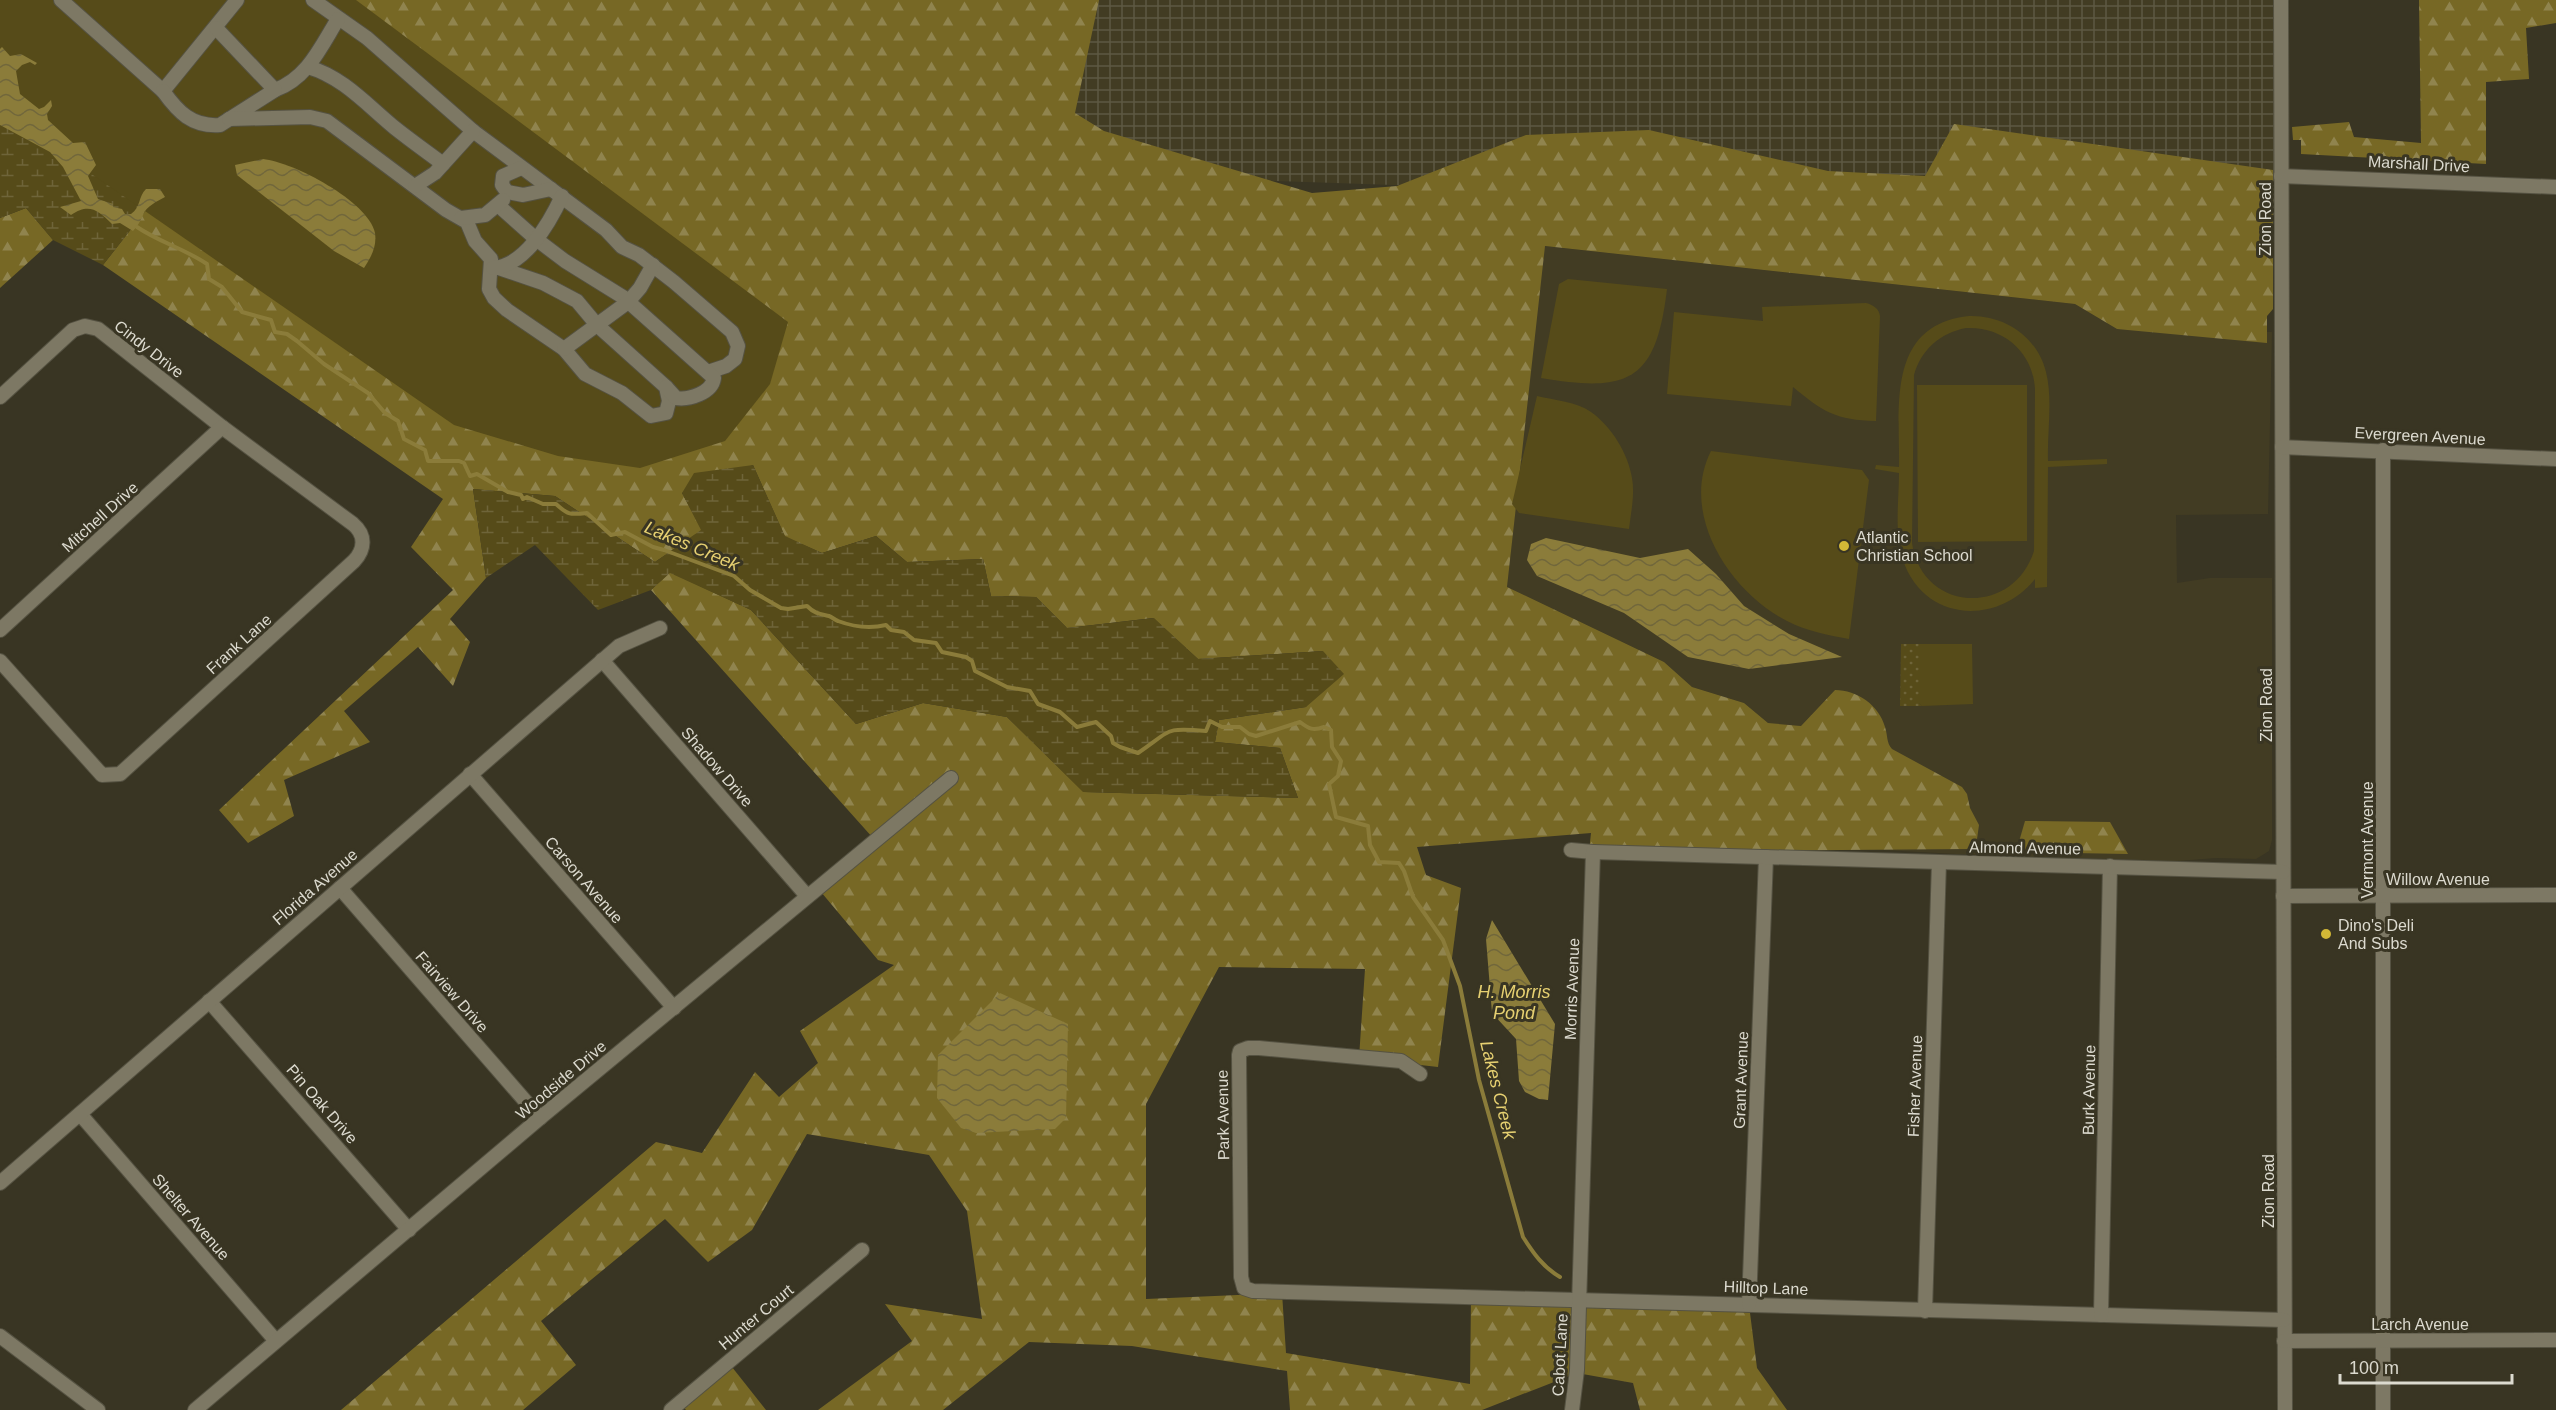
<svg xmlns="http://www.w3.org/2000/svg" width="2556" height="1410" font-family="Arial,sans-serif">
<defs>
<pattern id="industrial-grid" width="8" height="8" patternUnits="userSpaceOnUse" patternTransform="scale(1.5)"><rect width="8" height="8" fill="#423c23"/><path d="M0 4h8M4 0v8" fill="none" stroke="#5d5842"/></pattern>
<pattern id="forest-firs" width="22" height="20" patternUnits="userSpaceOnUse" patternTransform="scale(1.5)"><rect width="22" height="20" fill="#776825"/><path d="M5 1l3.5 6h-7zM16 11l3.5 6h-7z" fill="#90844e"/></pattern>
<pattern id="wetland-marsh" width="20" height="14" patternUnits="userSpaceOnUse" patternTransform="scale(1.5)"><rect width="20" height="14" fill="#564b19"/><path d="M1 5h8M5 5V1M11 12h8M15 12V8" fill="none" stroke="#6e6439"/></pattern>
<pattern id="garden-dots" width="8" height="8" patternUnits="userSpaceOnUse" patternTransform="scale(1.5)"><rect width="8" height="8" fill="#564b19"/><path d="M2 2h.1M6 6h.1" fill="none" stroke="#6e6439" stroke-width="1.8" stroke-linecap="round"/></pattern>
<pattern id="water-waves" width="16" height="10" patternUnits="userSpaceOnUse" patternTransform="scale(1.5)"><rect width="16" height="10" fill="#8b7c3a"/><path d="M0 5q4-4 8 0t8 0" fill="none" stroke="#71673b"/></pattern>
</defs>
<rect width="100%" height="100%" fill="#393523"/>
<polygon fill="#423c23" points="1544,246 2075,304 2117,329 2272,332 2268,514 2176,515 2177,583 2210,578 2272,578 2272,840 2269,851 2256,859 2216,858 2177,861 1956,854 1865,849 1835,690 1801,726 1768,723 1744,703 1692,687 1664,662 1507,587"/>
<polygon fill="url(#industrial-grid)" points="635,0 2276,0 2274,215 629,159"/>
<g fill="url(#forest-firs)">
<path d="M354,0H1099L1075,113L1104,131L1312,193L1397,186L1526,135L1649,130L1828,171L1925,176L1954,124L2273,170V309L2267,316V343L2117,329L2075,304L1545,246L1507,587L1664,662L1692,687L1744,703L1768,723L1801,726L1835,690C1857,690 1879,705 1885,727C1888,736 1886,742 1892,749L1962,787L1967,794L1970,808L1979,825L1977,839L1971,849L1589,852L1591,833L1417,847L1426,875L1461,888L1438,1067L1359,1058L1365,969L1219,967L1146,1104V1299L1282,1293L1286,1353L1470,1384L1471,1297L1689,1304L1750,1313L1757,1368L1787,1410H1640L1633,1383L1577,1373L1482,1410H1290L1287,1371L1132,1346L1029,1342L943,1410H818L912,1341L885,1304L982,1319L967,1211L929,1155L807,1134L752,1230L708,1262L665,1219L541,1321L576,1365L523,1410H341L656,1142L702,1153L755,1072L779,1097L818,1063L800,1031L894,965L878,960L816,886L873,838L651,590L670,572L751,610L856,724L923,703L1007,717L1084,792L1298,798L1280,748L1215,742L1219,720L1306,707L1323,651L1198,659L1153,618L1067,628L1036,597L991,596L983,559L907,562L876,536L822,553L785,537L753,465L682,493L702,530L655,562L555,496L473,489L486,578L450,619L470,642L453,686L418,647L344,711L370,742L284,780L294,816L248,843L219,810L453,590L411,547L443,499L103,265L146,210Z"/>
<polygon points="2419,0 2556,0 2556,23 2526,28 2529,79 2486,82 2486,164 2301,154 2301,140 2293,140 2292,127 2349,122 2354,137 2421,143"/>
<polygon points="26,208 53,240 0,288 0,218"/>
<polygon points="2025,821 2110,822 2128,854 2016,852"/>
<polygon points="728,1362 766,1410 686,1410 678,1401"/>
</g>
<g fill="url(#wetland-marsh)">
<polygon points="0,0 146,210 103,265 53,240 26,208 0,218"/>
<polygon points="753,465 785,536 822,553 876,536 907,562 983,559 991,596 1036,597 1067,628 1154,618 1198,659 1323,651 1344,674 1306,707 1219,720 1215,742 1280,748 1298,798 1083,792 1007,717 923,703 856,724 751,610 670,573 651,590 598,610 535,545 486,578 473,489 555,496 655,562 701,530 682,493 694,473"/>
</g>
<g fill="#564b19" fill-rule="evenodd">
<polygon points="0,0 356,0 788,322 770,384 725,441 640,468 558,456 454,425 67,157 0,88"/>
<path d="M1568,279L1667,289C1656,381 1629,393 1541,378L1559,284Z"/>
<path d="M1866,303C1874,305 1879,309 1880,316L1876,421C1836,420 1823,412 1793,387L1791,406L1667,394L1674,312L1763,321L1762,307Z"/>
<path d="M1969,316C2004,315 2037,336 2046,372C2053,400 2047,432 2048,461L2107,459V464L2048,467L2047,587L2035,588V579C1996,627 1923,621 1903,560C1894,533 1899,500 1899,473L1875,469L1876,465L1899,467C1900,407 1886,325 1969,316ZM1966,328C2003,326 2033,352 2035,389L2034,551C2013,617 1922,613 1912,543L1914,375C1921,350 1940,333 1966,328Z"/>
<polygon points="1917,385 2027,385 2027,541 1918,542"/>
<path d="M1537,396C1554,400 1577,402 1591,412C1611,426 1628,453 1632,478C1635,494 1631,512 1629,529L1519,513L1512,504Z"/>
<path d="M1711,451L1862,470L1869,480L1849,639C1828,635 1806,631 1787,621C1730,592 1679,514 1711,451Z"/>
<polygon points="1919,644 1972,644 1973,704 1922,706 1919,703"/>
</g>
<polygon fill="url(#garden-dots)" points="1901,644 1919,644 1919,703 1922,706 1900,706"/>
<g fill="url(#water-waves)">
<path d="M2,47L10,56L21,54L37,63L35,65L30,62L22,65L16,71L20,94L39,109L44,107L51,100L52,106L47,114L48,120L73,143L85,142L96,165L88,176L98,199L113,204V207L122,209L125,214H131C141,207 138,197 146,189H160L165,197C158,201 146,206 143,215C140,222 138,225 133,231L120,223L112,224C98,210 89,203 71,215L60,207L81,201L63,167L50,152L0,125V49Z"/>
<path d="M263,159C293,162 368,201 375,233C377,247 371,257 364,268L334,251L237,175L235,165Z"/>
<polygon points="1546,538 1640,558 1688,549 1716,574 1744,606 1789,634 1842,657 1749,669 1688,657 1624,613 1537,576 1527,560 1531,544"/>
<polygon points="1492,920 1555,1024 1548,1100 1539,1099 1525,1092 1519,1081 1516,1039 1492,1013 1486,939"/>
<polygon points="1000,993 1068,1024 1066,1118 1055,1129 976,1133 961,1128 937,1098 938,1055"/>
</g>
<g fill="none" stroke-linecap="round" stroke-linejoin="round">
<path stroke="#8b7c3a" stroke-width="4" d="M137,227C159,242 185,249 207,264L209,279L222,287L242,312L271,320L275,332L287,334L297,341L324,364L368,393L385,413L398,421L404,439L425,450L428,461H459L464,463L470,476L477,474L508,492L521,495L523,499L527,497L543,504H556C568,515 570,515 587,513L611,535L625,532L653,547L664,550L734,576L750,590L781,608L788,609L807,606C815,614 820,614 829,616C832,617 835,620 838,621C854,627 869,629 886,625L891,630L904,632L914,640L936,643L942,652L966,657L972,661L975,671L1007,687L1030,691L1038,704L1060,712L1077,727L1096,722L1111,736L1113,743L1120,747L1138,753C1172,730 1164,727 1206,731L1210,721L1222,727H1240L1249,734L1256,736L1300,722C1309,729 1313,731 1324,727L1331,730L1332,747L1341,761L1338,776L1329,784L1336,817L1368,826L1370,845L1379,862L1399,863L1404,871L1413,897L1443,940L1460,986L1479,1080L1523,1237C1534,1254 1543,1267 1560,1277"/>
<defs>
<g id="minor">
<polyline points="61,0 163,91 237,0"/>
<polyline points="313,0 367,38 473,131 606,230 622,247 639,255 674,282 732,332 738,346 735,359 726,366 708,372"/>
<polyline points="2281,0 2285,1410"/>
<path d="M308,67C343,77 367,105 395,128C410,140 427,152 443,164"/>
<path d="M275,90C308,78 321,46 338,19"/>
<path d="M163,91C178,112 192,127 220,125L275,90L216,28"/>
<polyline points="229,119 310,117 327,121 446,210 467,222 475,241 491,259 489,289 494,298 507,310 564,349 585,374 622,393 651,416 666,413 669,401 666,387 597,325 577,301 543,283 499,268"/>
<polyline points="521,168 503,176 502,185 507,192 523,195 551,189"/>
<polyline points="2281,176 2556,187"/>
<polyline points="415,186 435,173 473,131"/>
<path d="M499,206L536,239L565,261L623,297L714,378C712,393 689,400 676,398L666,387"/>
<polyline points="461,218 485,215 503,200"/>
<path d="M493,268C525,266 550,222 562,196"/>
<polyline points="564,349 628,302 640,288 653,265"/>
<path d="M0,397L73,330L85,326L98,329L222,427L353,524C366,535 365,549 354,561L120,774L102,775L0,661"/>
<polyline points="2282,447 2556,459"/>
<polyline points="2383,450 2383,1410"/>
<polyline points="0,630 222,427"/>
<polyline points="602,660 807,896"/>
<polyline points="470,774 674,1008"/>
<polyline points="1571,850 1593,852"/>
<polyline points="340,888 540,1118"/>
<polyline points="2283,896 2556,895"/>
<polyline points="209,1001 409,1230"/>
<polyline points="1420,1074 1401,1061 1259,1048 1248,1048 1240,1051 1239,1055 1241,1277 1244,1288 1253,1291 2284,1320"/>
<polyline points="80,1114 276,1341"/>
<polyline points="0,1183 619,646 660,628"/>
<polyline points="1749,1304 1766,857"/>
<polyline points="1925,1311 1939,862"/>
<polyline points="2101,1315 2110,866"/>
<polyline points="0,1336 98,1410"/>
<polyline points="2284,1341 2556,1340"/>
<polyline points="195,1410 540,1118 951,778"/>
<polyline points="671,1410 862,1250"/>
<polyline points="1572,1410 1577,1370 1593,852 2283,872"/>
</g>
</defs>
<use href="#minor" stroke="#555242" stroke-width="16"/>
<use href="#minor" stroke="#7d7864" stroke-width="14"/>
</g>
<g fill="#d2b736" stroke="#393523" stroke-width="2">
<circle cx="1844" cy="546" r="6"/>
<circle cx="2326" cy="934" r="6"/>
</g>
<g text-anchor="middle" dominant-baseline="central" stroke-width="6" stroke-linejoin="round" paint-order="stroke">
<g font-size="16" fill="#dcdacf" stroke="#393523">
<text transform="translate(2419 164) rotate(3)">Marshall Drive</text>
<text transform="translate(2265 219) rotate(-90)">Zion Road</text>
<text transform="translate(149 349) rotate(38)">Cindy Drive</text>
<text transform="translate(2420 436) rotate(3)">Evergreen Avenue</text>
<text transform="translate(100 517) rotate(-42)">Mitchell Drive</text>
<text transform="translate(239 644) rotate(-42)">Frank Lane</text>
<text transform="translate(2266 705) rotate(-90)">Zion Road</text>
<text transform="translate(717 767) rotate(49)">Shadow Drive</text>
<text transform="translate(2367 840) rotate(-90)">Vermont Avenue</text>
<text transform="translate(2025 848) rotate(1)">Almond Avenue</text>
<text x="2438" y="879">Willow Avenue</text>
<text transform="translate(584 880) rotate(49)">Carson Avenue</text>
<text transform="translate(315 887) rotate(-41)">Florida Avenue</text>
<text transform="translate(1572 989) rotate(-88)">Morris Avenue</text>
<text transform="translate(452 992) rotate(49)">Fairview Drive</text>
<text transform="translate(561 1080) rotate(-40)">Woodside Drive</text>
<text transform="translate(1741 1080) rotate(-88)">Grant Avenue</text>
<text transform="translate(1915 1086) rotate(-88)">Fisher Avenue</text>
<text transform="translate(2089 1090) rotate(-89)">Burk Avenue</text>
<text transform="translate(322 1104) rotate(49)">Pin Oak Drive</text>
<text transform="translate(1223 1115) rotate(-91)">Park Avenue</text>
<text transform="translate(2268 1191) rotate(-90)">Zion Road</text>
<text transform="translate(191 1217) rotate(49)">Shelter Avenue</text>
<text transform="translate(1766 1288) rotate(2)">Hilltop Lane</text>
<text transform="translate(756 1317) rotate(-40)">Hunter Court</text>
<text x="2420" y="1324">Larch Avenue</text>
<text transform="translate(1560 1355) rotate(-87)">Cabot Lane</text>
</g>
<g font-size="16" fill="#dcdacf" stroke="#393523" text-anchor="start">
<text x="1856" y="537">Atlantic<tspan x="1856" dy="18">Christian School</tspan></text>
<text x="2338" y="925">Dino's Deli<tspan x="2338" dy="18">And Subs</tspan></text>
</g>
<g font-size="18" font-style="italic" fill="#e6d071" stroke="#393523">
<text transform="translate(692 546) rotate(23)">Lakes Creek</text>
<text x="1514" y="992">H. Morris<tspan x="1514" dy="21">Pond</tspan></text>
<text transform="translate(1498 1090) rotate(76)">Lakes Creek</text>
</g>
</g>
<path d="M2340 1374v9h172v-9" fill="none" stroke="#dcdacf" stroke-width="3"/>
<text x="2349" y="1374" font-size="18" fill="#dcdacf" stroke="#393523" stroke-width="4.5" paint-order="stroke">100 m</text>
</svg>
